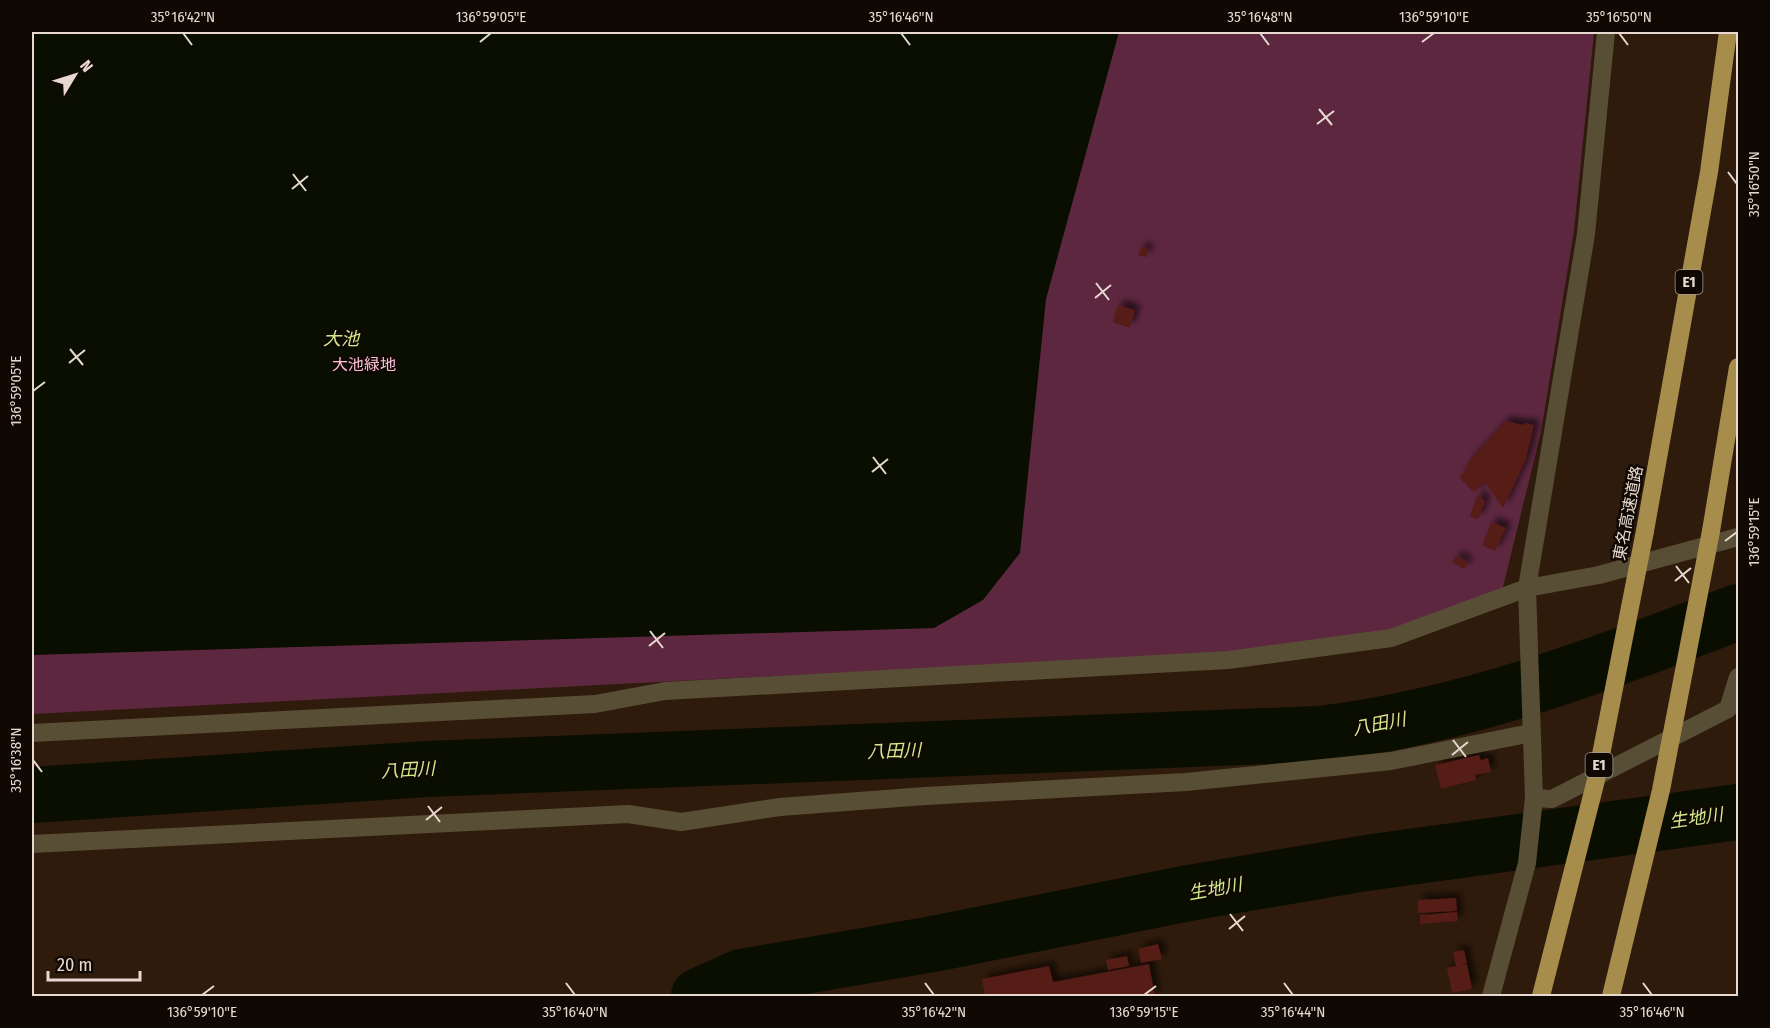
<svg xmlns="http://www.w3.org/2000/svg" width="1770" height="1028" font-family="'Fira Sans Condensed','Noto Sans JP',sans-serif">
<defs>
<filter id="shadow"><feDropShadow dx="5.5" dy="-5.5" stdDeviation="3" flood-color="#0009"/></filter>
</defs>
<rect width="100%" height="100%" fill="#2f1b0b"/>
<polygon fill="#5e2740" points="32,32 1594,32 1574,231 1541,432 1501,595 1389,630 1226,653 32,714"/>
<polygon fill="#090e00" points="32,32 1119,32 1046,299 1020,553 983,600 934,628 32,655"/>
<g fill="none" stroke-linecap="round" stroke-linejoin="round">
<g stroke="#090e00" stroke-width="56">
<path d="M32,795L427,769L1319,734C1464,717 1603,664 1738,612"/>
<polyline points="699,996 741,977 933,944 1189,893 1366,863 1738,812"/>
</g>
</g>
<g fill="#561a18" filter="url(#shadow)">
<polygon points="1141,247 1149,250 1146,257 1138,255"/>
<polygon points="1118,305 1135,310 1130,328 1113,322"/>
<polygon points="1506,421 1523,425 1525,423 1534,425 1526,459 1503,508 1485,482 1474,492 1459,477 1468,468 1466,465"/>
<polygon points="1478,495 1485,501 1478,519 1470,516"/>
<polygon points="1492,522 1506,528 1495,551 1482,545"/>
<polygon points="1456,556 1468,563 1464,569 1452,562"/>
<polygon points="1479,755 1481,760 1488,758 1491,772 1475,775 1476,780 1441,789 1435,765"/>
<polygon points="1456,898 1457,911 1418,913 1418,900"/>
<polygon points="1457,912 1458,921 1420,924 1420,915"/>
<polygon points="1158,944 1162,959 1141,963 1138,949"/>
<polygon points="1464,950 1467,963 1460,965 1467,964 1472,989 1452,993 1447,968 1456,966 1453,952"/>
<polygon points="1127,956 1129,966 1108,970 1106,960"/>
<polygon points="1149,964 1155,996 985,996 982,979 1049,966 1053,982"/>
</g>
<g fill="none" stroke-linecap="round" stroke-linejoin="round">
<g stroke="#584e35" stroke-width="18">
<polyline points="32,733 595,704 665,691 1228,660 1391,638 1527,588 1599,575 1738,537"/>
<polyline points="1534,798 1552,799 1728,709 1738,677"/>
<polyline points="32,844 628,814 681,822 780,807 925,796 1186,782 1391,761 1531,733"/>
<polyline points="1491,996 1527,863 1534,798 1527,588 1586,234 1606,32"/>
</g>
<g stroke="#a68d4c" stroke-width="18">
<polyline points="1645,531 1709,172 1728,32"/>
<polyline points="1711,531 1738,367"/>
</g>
<g stroke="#a68d4c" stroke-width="18">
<polyline points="1541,996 1596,780 1645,531"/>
<polyline points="1611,996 1661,790 1711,531"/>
</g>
</g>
<path fill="none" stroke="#e7d9cf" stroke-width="2" d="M183,33L192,45M901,33L910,45M1260,33L1269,45M1619,33L1628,45M480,42L491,33M1422,42L1434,33M1319,109L1332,125M1317,124L1334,111M1728,172L1737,184M293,174L306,191M292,189L308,176M1096,283L1109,300M1095,298L1111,285M70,349L83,365M69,363L85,350M33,391L45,382M873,457L886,474M872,472L888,459M1725,541L1737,532M1676,566L1689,583M1675,581L1691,568M650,631L663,648M649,646L665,633M1453,740L1466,757M1452,755L1468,742M33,760L42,772M428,806L440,822M426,820L442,807M1230,914L1243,931M1229,929L1245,916M566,983L575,995M925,983L934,995M1284,983L1293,995M1643,983L1652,995M202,995L214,986M1144,995L1156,986"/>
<g text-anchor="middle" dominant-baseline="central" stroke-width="5" stroke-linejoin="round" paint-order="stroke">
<g fill="#100803" stroke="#a69a92" stroke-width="1.5">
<rect x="1675.5" y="270" width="27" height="24" rx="4.5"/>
<rect x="1585.5" y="753" width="27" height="24" rx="4.5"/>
</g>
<g font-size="15" font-weight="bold" fill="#e7d9cf">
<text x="1689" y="282">E1</text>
<text x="1599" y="765">E1</text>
</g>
<g font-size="16" fill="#fcc2d8" stroke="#100803">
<text x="364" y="364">大池緑地</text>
</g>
<g font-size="16" fill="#e7d9cf" stroke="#100803">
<text transform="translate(1628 513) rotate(-79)">東名高速道路</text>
</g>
<g font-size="18" font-style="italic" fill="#d2e98d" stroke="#100803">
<text x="341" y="339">大池</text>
<text transform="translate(1379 724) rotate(-11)">八田川</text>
<text transform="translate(894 751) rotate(-2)">八田川</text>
<text transform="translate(408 770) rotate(-3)">八田川</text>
<text transform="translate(1696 818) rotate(-8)">生地川</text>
<text transform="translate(1215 889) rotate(-10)">生地川</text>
</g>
</g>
<rect width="1770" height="1028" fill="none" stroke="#100803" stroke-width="66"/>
<g transform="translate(75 75) rotate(52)" stroke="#100803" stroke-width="4.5" paint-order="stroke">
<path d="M0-4.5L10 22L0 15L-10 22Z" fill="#e7d9cf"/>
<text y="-9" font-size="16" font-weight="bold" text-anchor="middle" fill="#e7d9cf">N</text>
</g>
<path d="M48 971v9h92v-9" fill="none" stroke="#e7d9cf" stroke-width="3"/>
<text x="57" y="971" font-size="18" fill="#e7d9cf" stroke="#100803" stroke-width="4.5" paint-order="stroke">20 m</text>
<rect x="33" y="33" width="1704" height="962" fill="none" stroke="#e7d9cf" stroke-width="2"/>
<g font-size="15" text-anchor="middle" fill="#e7d9cf">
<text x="183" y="22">35°16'42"N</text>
<text x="491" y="22">136°59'05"E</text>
<text x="901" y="22">35°16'46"N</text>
<text x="1260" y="22">35°16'48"N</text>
<text x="1434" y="22">136°59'10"E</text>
<text x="1619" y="22">35°16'50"N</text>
<text transform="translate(1754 184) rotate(-90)" y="5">35°16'50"N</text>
<text transform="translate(16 391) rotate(-90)" y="5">136°59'05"E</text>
<text transform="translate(1754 532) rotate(-90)" y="5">136°59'15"E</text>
<text transform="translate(16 760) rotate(-90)" y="5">35°16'38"N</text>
<text x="202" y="1017">136°59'10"E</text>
<text x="575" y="1017">35°16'40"N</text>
<text x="934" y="1017">35°16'42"N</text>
<text x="1144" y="1017">136°59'15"E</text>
<text x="1293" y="1017">35°16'44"N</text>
<text x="1652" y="1017">35°16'46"N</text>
</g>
</svg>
